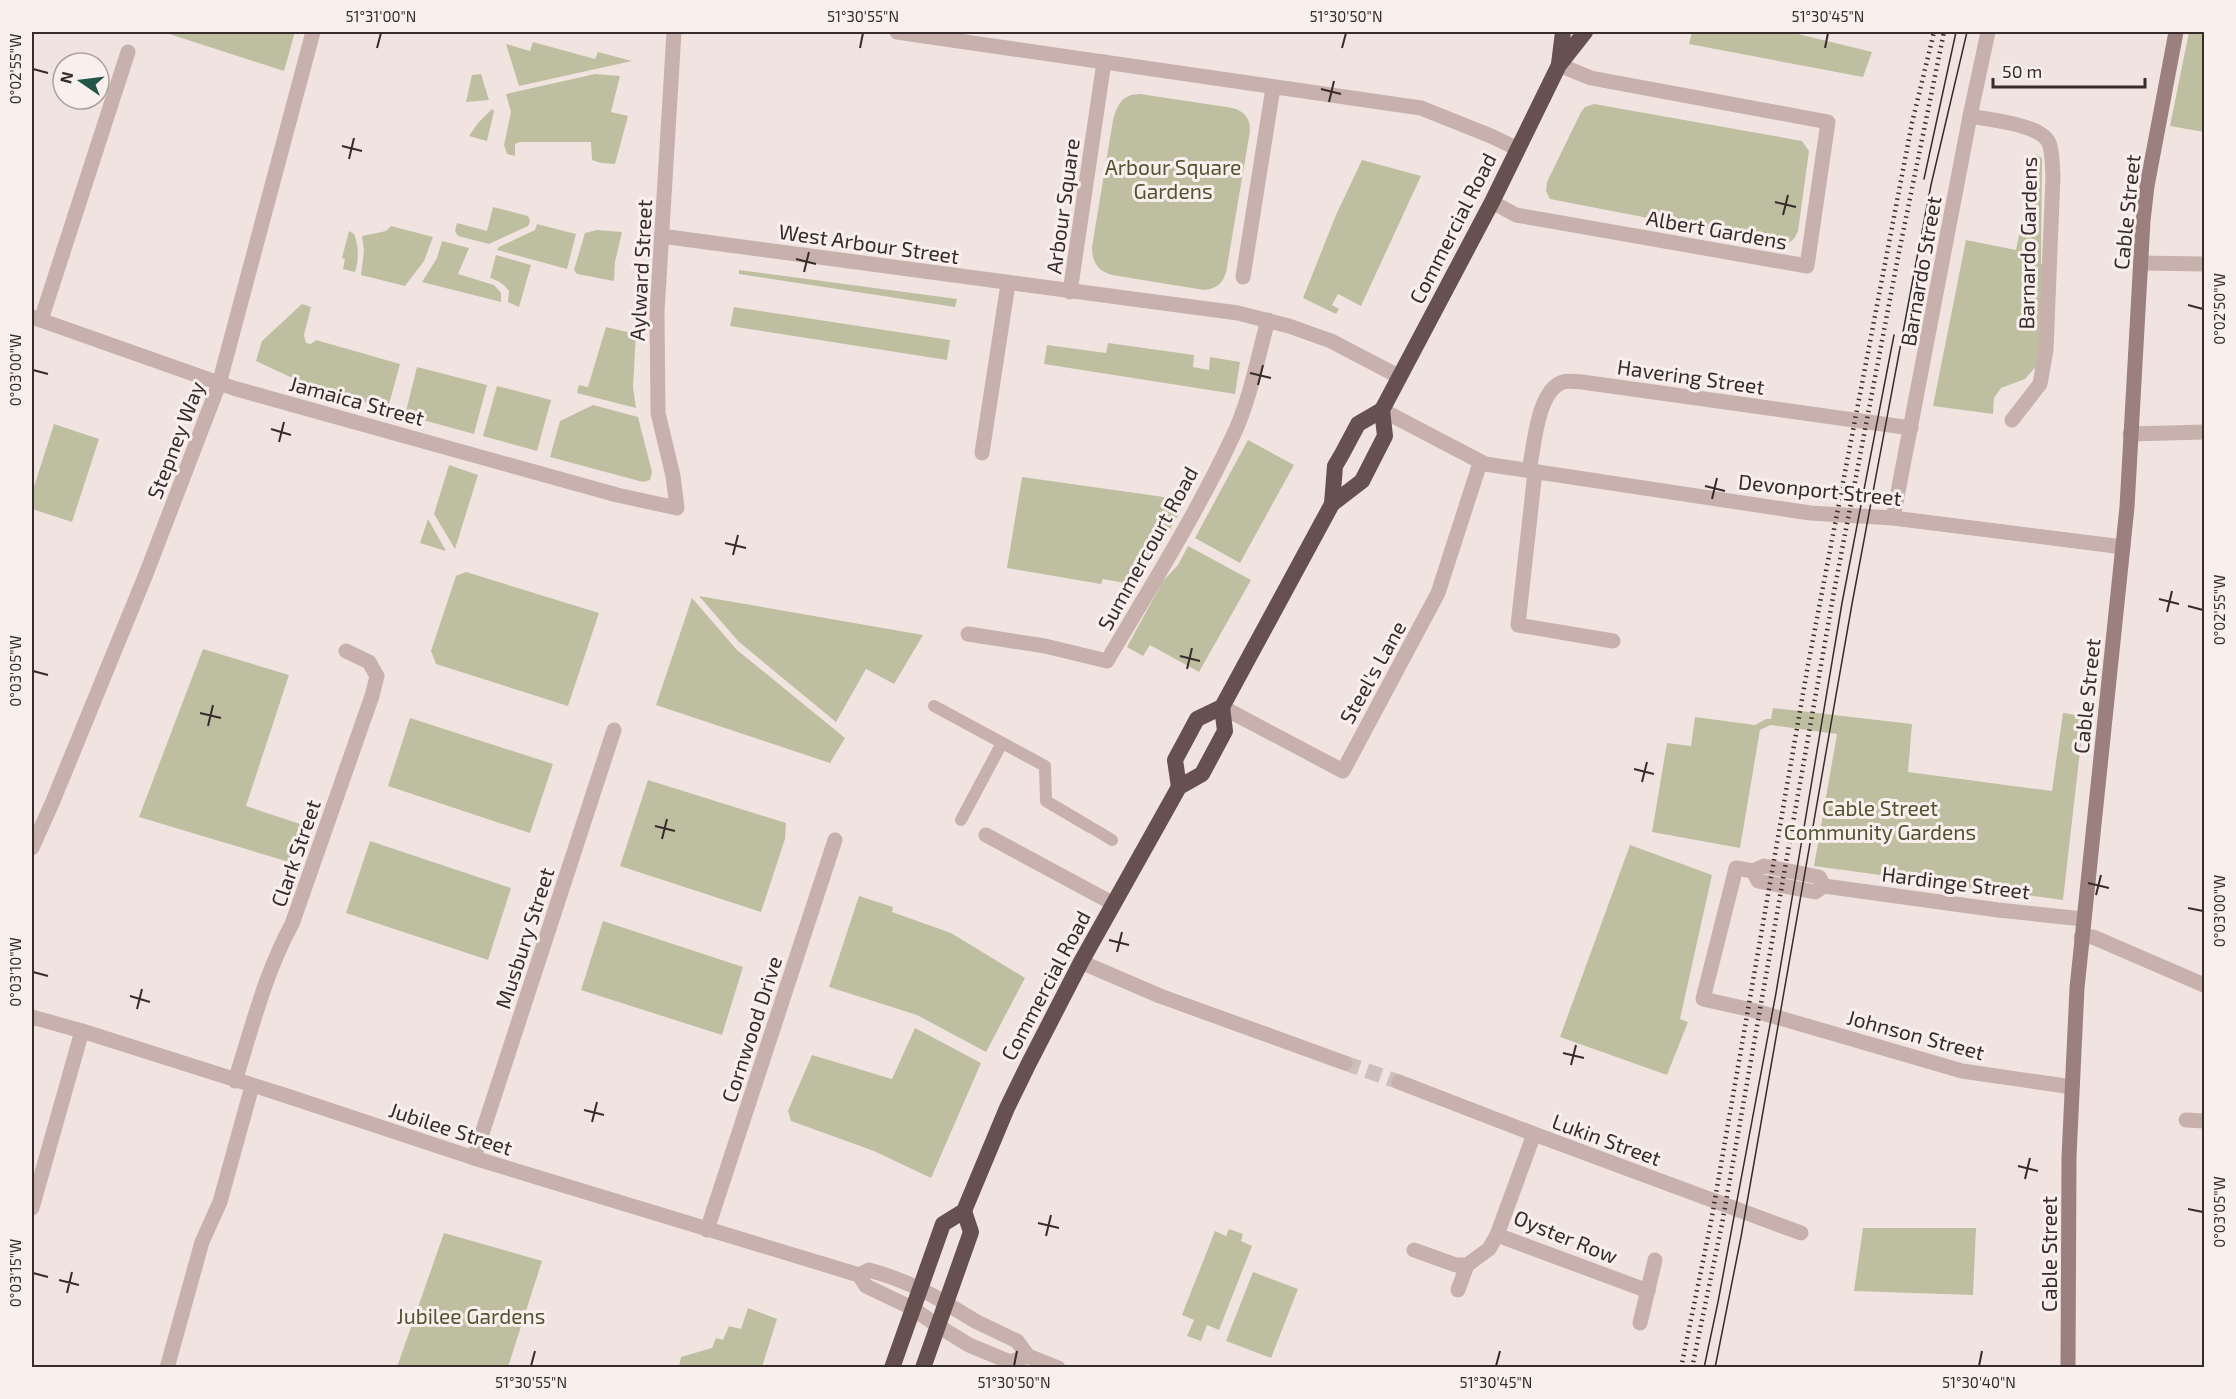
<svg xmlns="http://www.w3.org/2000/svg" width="2236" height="1399" font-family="'Exo 2',sans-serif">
<rect width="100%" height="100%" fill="#f1e4e0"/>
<g fill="#bebfa1">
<polygon points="163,32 295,32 284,71"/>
<polygon points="1692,32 1790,32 1872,52 1863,77 1689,44"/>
<polygon points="2189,32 2204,32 2204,132 2170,126"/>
<polygon points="533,42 595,59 598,52 632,61 519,86 506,44 530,51"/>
<polygon points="481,74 489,100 466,102 472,75"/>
<polygon points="595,74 620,76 611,112 628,116 615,164 601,163 592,160 591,142 520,142 515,144 515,156 507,154 504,145 511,112 506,94"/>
<path d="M1140,94L1233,108C1245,112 1250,118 1250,131L1226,273C1222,284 1216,289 1204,290L1112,275C1097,271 1092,261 1092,247L1113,120C1117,105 1122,94 1140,94Z"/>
<path d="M1594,104L1802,141L1809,151L1798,231C1795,239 1791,243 1783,244L1550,199L1546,191L1547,182L1581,112L1585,107Z"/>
<polygon points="492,109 494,111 487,141 469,136 478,123"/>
<polygon points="2036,154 2042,158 2041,264 2044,264 2040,362 2025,379 2001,388 1994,398 1993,414 1933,406 1966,240 2016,250"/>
<polygon points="1362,160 1421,176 1361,306 1338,294 1332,305 1339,309 1336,314 1303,298 1336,215"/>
<polygon points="493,207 528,216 530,221 528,226 489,244 458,236 455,231 457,223 487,231"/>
<polygon points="537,224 576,234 567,269 497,250 499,247 535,230"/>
<polygon points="391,226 433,237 424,261 405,286 361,275 364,250 362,236 386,231"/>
<polygon points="597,230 622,232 615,262 614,281 577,274 574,270 585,233"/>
<path d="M349,231L354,234C359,247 359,259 355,272L343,269L345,259L342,258Z"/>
<polygon points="442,241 469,248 458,274 494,285 501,293 501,302 422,282 437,258"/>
<path d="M496,255L531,265L519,307L508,302L509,291C503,283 499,281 490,278Z"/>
<polygon points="739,270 957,299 955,307 739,274"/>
<polygon points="302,304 311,307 304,335 306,343 311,344 316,340 400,364 388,408 320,391 256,361 262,341"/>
<polygon points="734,307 950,340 947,360 730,326"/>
<polygon points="606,327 636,334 633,387 636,408 577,393 579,385 588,387"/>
<polygon points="1108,343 1194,355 1193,367 1209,370 1210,357 1240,362 1235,394 1044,364 1047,345 1106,353"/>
<polygon points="417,367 487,385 474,434 405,415"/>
<polygon points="497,386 551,400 537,451 483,436"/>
<polygon points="593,405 638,417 652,472 650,480 643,482 550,457 560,421"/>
<polygon points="54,424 99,439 72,522 32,509 32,493"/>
<polygon points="1248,440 1294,465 1240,563 1195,538"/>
<polygon points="449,465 478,475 455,549 434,514"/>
<polygon points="1022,477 1171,498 1169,503 1181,510 1154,557 1144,561 1130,584 1103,579 1101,584 1007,568"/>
<polygon points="428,519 446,551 420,543"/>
<polygon points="1188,546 1251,580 1199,672 1150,645 1143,656 1127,647 1163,581 1178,565"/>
<polygon points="466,572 599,613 568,706 436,664 431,651 456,576"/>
<polygon points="699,596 923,635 894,684 866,669 836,722 739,642"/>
<polygon points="692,598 737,650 845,738 830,763 656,705"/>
<polygon points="203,649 289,675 246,806 300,824 289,862 139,817"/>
<polygon points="1773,708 1912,724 1908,772 2052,791 2063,713 2084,716 2063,900 1814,866 1837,734 1770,725 1760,730 1740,848 1652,832 1667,743 1691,746 1695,717 1755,725 1766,719 1771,719"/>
<polygon points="410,718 553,764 530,833 388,786"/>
<polygon points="648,780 786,823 785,839 761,912 620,866"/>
<polygon points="370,841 511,888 488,960 346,913"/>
<polygon points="1630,845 1712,875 1680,1019 1688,1022 1667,1075 1560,1037"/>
<polygon points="859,896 893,907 892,912 951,933 1025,978 986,1052 917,1015 829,987"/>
<polygon points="603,921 743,967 722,1035 581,990"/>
<polygon points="915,1028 981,1063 931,1178 874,1151 791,1121 788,1111 812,1055 892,1079"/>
<polygon points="1863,1228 1976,1228 1973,1295 1854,1291"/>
<polygon points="1229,1229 1243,1234 1241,1241 1252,1246 1219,1330 1207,1325 1201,1341 1187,1336 1194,1320 1182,1315 1215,1231 1226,1236"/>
<polygon points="444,1233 542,1261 508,1367 397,1367"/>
<polygon points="1253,1272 1298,1289 1271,1358 1226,1341"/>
<polygon points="748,1308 777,1319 762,1367 679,1367 681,1357 712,1348 716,1338 723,1340 729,1326 741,1329"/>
</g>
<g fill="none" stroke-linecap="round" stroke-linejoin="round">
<polyline stroke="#ccbfbc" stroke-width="15" stroke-dasharray="15 8" stroke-linecap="butt" points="1345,1063 1399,1082"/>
<g stroke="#c8b1ad" stroke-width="12">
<polyline points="934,706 1045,766 1046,801 1090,827"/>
<polyline points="961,820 1002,743"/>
<polyline points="1094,829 1112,840"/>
</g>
<g stroke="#c8b1ad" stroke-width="15">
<polyline points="897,32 1421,108 1491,136 1518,149"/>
<path d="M1970,116C1989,120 2041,124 2049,143C2053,153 2052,166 2053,176L2046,350L2040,384L2012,420"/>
<polyline points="1492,202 1516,215 1807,266 1828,122 1591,78 1559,65"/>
<polyline points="661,236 1238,313 1289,326 1331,341 1400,377"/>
<polyline points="2140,263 2204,264"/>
<polyline points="1243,277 1273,88"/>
<polyline points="1070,292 1104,62"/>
<polyline points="32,317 233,388 617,495 677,508 673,476 658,413 657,312 674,32"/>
<polyline points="41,320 128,52"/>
<polyline points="1382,410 1485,464 1810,513 1893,518 2123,547"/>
<polyline points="2130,434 2204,432"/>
<polyline points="982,453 1008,284"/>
<path d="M1529,471C1534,448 1537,390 1563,382C1568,380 1576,382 1582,382L1911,428"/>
<polyline points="1535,472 1518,625 1613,641"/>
<polyline points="1893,518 1970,116 1988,32"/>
<path d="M968,634L1045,646L1107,661C1150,588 1196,515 1232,438C1250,401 1257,360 1268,320"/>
<polyline points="1222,707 1343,771 1438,593 1480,463"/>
<polyline points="986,835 1114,904"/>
<polyline points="1753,871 1758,881 1815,892 1824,886 1998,910 2083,919"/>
<polyline points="1824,886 1819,877 1764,866 1753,871 1736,868 1703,999 1752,1010 1962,1071 2072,1087"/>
<polyline points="2081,937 2093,937 2204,985"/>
<polyline points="1081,962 1160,996 1345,1063"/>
<path d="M235,1081C252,1028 265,973 292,924L372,696L377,676L369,662L346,651"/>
<polyline points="1399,1082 1534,1134 1801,1233"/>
<polyline points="2186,1120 2204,1121"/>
<polyline points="1534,1134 1497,1235 1648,1291"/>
<polyline points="474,1158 614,730"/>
<polyline points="32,1208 82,1031"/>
<polyline points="707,1230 835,840"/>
<polyline points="1414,1250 1456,1265 1467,1265 1489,1249 1497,1235"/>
<polyline points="1458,1290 1467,1265"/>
<polyline points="947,1304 977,1322 1017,1341 1028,1356 1058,1368"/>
<polyline points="1640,1323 1655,1260"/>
<polyline points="938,1326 969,1345 1010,1362 1028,1356"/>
<polyline points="167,1368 202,1242 220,1202 252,1086"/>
</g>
<g stroke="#c8b1ad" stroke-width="15">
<polyline points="32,848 53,801 146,574 219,384 313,32"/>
<polyline points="32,1017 82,1031 284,1095 474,1158 859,1275 866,1286 912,1308 938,1326"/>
<path d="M859,1275L869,1270C898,1278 922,1288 947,1304"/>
</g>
<polyline stroke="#9c807e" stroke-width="15" points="2068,1368 2069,1157 2077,988 2127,507 2143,221 2147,186 2176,32"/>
<g stroke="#675050" stroke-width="16">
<polyline points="1559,64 1563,32"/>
<polyline points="1332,504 1362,481 1385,436 1382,410"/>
<polyline points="1179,787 1175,760 1197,719 1222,707 1332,504 1335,466 1342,454 1358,424 1382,410 1492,202 1559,65 1585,32"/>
<polyline points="892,1368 943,1224 964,1211 1007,1108 1028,1065 1081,962 1179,787 1202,774 1225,731 1222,707"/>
<polyline points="923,1368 971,1232 964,1211"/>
</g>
<g stroke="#372b2b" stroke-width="1.5">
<polyline points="1924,179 1956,32"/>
<polyline points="1704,1368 1718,1302 1776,993 1842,603 1894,335"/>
<polyline points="1715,1368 1741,1237 1852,604 1916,263 1931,185 1967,32"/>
</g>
<g stroke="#372b2b" stroke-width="4.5" stroke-dasharray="1.5 4.5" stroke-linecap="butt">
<polyline points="1681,1368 1711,1222 1808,665 1912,123 1934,32"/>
<polyline points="1692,1368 1722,1224 1833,597 1898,257 1944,32"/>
</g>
</g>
<path fill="none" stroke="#372b2b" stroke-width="2" d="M377,48L381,33M860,48L863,33M1342,48L1346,33M1825,48L1828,33M33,69L48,73M1321,89L1341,94M1329,102L1334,81M342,146L362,151M349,159L354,138M1775,202L1796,207M1783,215L1788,195M796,259L816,264M804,272L809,252M2188,305L2203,309M33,370L48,374M1250,373L1271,378M1258,385L1263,365M271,429L291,435M279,442L284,422M1705,486L1725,491M1712,499L1717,478M725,543L746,548M733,555L738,535M2159,599L2179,604M2188,606L2203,610M2167,612L2172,591M1180,656L1200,661M1187,669L1192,648M33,671L48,675M200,713L221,718M208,726L213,705M1634,769L1654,774M1642,782L1647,762M655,826L675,831M662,839L667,819M2088,883L2109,888M2096,895L2101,875M2188,908L2203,911M1109,940L1129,945M1117,952L1122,932M33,972L48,976M130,996L150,1002M137,1009L142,989M1563,1053L1584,1058M1571,1065L1576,1045M584,1110L604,1115M592,1122L597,1102M2018,1166L2038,1171M2025,1179L2030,1158M2188,1209L2203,1212M1038,1223L1059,1228M1046,1236L1051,1215M33,1273L48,1277M59,1280L79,1285M67,1293L72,1272M531,1366L535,1351M1014,1366L1017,1351M1496,1366L1500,1351M1979,1366L1982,1351"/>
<g text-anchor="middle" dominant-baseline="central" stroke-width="6" stroke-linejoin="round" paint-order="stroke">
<g font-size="21" fill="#515331" stroke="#f9efec">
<text x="1173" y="166">Arbour Square<tspan x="1173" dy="24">Gardens</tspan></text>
<text x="1880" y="807">Cable Street<tspan x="1880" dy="24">Community Gardens</tspan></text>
<text x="471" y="1315">Jubilee Gardens</text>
</g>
<g font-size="21" fill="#372b2b" stroke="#f9efec">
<text transform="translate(1062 206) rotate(-82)">Arbour Square</text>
<text transform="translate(2126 212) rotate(-84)">Cable Street</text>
<text transform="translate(1452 228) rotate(-63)">Commercial Road</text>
<text transform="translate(1717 229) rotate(10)">Albert Gardens</text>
<text transform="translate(869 243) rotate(8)">West Arbour Street</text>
<text transform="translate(2027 243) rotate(-89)">Barnardo Gardens</text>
<text transform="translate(640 270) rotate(-87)">Aylward Street</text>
<text transform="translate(1920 271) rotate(-80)">Barnardo Street</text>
<text transform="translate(1691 376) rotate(8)">Havering Street</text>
<text transform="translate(357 400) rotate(15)">Jamaica Street</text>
<text transform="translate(175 440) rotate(-69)">Stepney Way</text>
<text transform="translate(1820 489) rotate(6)">Devonport Street</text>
<text transform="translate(1147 548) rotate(-61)">Summercourt Road</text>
<text transform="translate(1372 672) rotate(-61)">Steel's Lane</text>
<text transform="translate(2086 696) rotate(-84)">Cable Street</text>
<text transform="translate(295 853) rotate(-71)">Clark Street</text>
<text transform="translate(1956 882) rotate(7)">Hardinge Street</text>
<text transform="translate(524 938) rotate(-72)">Musbury Street</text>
<text transform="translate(1045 985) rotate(-62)">Commercial Road</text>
<text transform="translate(751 1029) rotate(-72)">Cornwood Drive</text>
<text transform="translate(1916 1034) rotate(15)">Johnson Street</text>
<text transform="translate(451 1128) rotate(18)">Jubilee Street</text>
<text transform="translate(1607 1139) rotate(20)">Lukin Street</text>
<text transform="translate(1566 1236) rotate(22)">Oyster Row</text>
<text transform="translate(2048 1254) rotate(-90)">Cable Street</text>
</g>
</g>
<rect width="2236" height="1399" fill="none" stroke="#f9efec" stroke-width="66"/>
<g transform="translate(81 81) rotate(284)"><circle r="28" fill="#f9efec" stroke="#aba19f" stroke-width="1.5"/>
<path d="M0-4.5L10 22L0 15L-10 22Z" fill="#245549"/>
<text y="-9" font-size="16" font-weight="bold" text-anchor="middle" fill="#372b2b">N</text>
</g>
<path d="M1993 78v9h152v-9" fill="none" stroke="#372b2b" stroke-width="3"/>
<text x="2002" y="78" font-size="18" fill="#372b2b" stroke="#f9efec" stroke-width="4.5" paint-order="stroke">50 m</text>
<rect x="33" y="33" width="2170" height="1333" fill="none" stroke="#372b2b" stroke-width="2"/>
<g font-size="15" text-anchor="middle" fill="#372b2b">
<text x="381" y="22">51°31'00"N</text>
<text x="863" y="22">51°30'55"N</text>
<text x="1346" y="22">51°30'50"N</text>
<text x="1828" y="22">51°30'45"N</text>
<text transform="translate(16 69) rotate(-90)" y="5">0°02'55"W</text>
<text transform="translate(2220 309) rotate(-90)" y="5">0°02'50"W</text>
<text transform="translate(16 370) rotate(-90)" y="5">0°03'00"W</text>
<text transform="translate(2220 610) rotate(-90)" y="5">0°02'55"W</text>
<text transform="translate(16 671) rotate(-90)" y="5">0°03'05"W</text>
<text transform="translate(2220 911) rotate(-90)" y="5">0°03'00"W</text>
<text transform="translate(16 972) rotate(-90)" y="5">0°03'10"W</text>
<text transform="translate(2220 1212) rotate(-90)" y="5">0°03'05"W</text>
<text transform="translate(16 1273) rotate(-90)" y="5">0°03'15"W</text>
<text x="531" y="1388">51°30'55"N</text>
<text x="1014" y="1388">51°30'50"N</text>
<text x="1496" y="1388">51°30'45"N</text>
<text x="1979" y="1388">51°30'40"N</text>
</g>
</svg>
